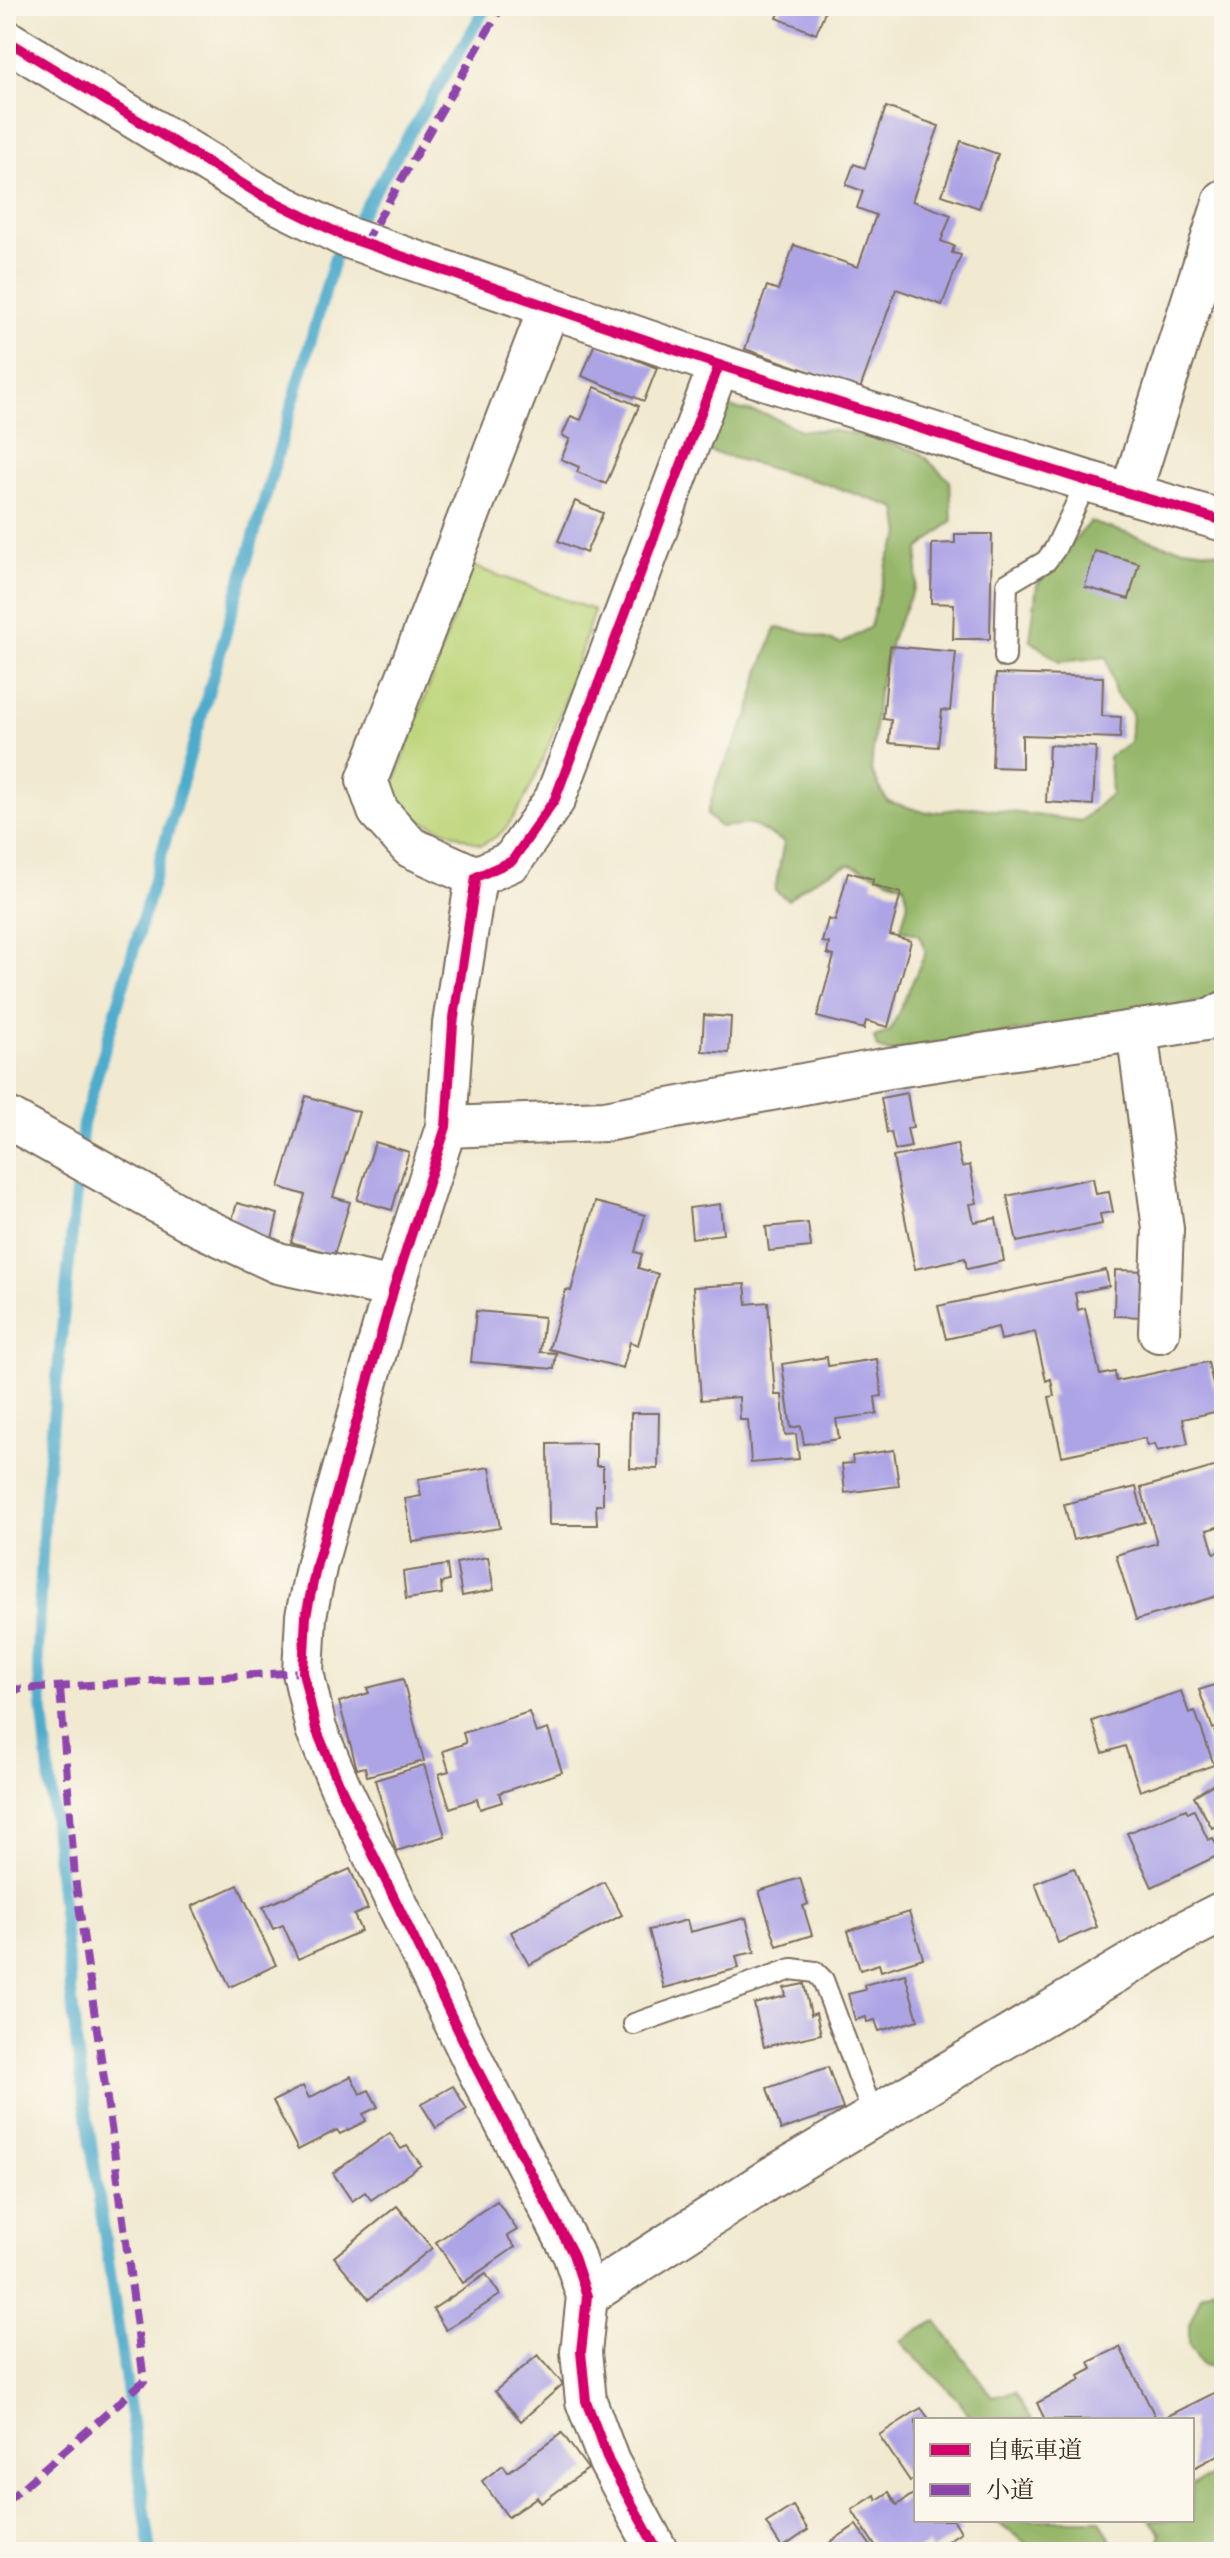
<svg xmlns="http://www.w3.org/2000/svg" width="1230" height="2558" font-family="'IM FELL French Canon','Noto Serif JP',serif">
<rect width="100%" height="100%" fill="#fbf7ec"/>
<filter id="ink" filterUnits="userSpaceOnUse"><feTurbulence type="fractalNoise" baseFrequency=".0125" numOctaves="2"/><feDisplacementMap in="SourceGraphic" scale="16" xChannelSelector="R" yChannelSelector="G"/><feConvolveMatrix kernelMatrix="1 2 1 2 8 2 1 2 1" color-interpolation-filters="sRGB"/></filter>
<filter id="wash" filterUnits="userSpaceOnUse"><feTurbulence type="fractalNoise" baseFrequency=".006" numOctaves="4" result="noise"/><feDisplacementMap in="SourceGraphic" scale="32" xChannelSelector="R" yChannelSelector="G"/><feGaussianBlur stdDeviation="1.8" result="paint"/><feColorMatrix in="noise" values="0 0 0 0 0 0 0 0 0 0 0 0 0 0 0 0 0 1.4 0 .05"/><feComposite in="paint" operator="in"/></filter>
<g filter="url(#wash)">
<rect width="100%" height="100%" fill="#f1e9d0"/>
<path fill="#bed67b" stroke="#7c804c" stroke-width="2" d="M472,566L594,610C578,659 536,807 497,836C493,839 486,842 481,845L394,809L389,798Z"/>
<g fill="#96b76b" stroke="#687044" stroke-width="2">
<path d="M728,407L768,415L800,430H829L865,436L919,452L950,481L952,521L919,549L916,584L893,634L878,692L871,771L887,801L927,813L972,807L1081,821L1111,794L1109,757L1130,742L1132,713L1115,693L1107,657L1059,662L1030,640L1037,585L1090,522L1168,546L1224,553V998L890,1052L877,1048L874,1037L890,1031L926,952L919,935L901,929L908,902L904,885L850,864C825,873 808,882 788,900L775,890L784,842L751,824L720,827L707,815L717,780L749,714L760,670L776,628L804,632L841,644L870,627L889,557L901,535L897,508L823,483L704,450V432Z"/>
<polygon points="1224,2281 1224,2369 1202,2365 1189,2345 1189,2325 1201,2295"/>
<path d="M936,2321L993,2397L1015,2392L1032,2420H971C960,2394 920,2365 900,2341Z"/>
<polygon points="1224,2469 1224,2552 1155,2552 1161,2533 1150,2520 1192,2520 1192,2484 1216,2475"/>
<polygon points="994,2520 1100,2520 1115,2547 1130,2552 1031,2552 1027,2544"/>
</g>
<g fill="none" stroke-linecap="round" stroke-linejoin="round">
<polyline stroke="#4eabcc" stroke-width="12" points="151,2552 76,2041 37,1654 45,1497 83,1124 335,257 487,6"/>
</g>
<g id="blocks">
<g fill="#ada4e6">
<polygon points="782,6 827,6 816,34 777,18"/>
<polygon points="886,107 939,126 912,201 951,215 941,241 954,246 952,253 961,255 942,305 896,289 860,389 745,349 767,286 778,290 794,245 858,267 876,215 857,208 863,191 846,185 854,164 865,168"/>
<polygon points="961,141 998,154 979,208 942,195"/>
<polygon points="595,343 657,368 644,401 582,376"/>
<polygon points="595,387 639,406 606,484 577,472 579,467 561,459 570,439 562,436 571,416 581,420"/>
<polygon points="575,501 603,513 586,553 558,541"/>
<polygon points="955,534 992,534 990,639 953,639 954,604 931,603 932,544 955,543"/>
<polygon points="1095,551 1139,563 1129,599 1085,587"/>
<polygon points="890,646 956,652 950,711 942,710 938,747 889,743 891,720 883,719"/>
<polygon points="996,674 1103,677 1102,716 1121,717 1120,738 1022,735 1022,768 992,767"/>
<polygon points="1049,745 1096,747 1093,805 1046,802"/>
<polygon points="848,872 873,879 872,885 901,893 890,935 911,941 888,1027 866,1021 864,1029 817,1017 834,956 827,954 829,943 822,942 828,919 835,921"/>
<polygon points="704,1015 731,1017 729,1053 702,1051"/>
<polygon points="907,1093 913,1127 907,1128 911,1147 895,1150 891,1132 887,1133 881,1098"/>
<polygon points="306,1096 359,1112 333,1197 350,1202 334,1255 291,1242 305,1195 279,1187"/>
<polygon points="375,1142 409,1152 392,1210 357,1200"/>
<polygon points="957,1144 962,1167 970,1165 977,1203 970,1204 974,1222 996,1218 1004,1261 967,1269 965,1258 915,1269 893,1157"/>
<polygon points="1093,1178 1096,1194 1109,1192 1113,1212 1100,1214 1102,1224 1017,1242 1007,1196"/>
<polygon points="595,1202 645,1215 635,1252 642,1254 638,1268 658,1274 638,1345 630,1342 623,1368 549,1349 566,1290 571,1291"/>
<polygon points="237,1203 278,1214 270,1246 230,1227"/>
<polygon points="720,1204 723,1234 692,1238 689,1208"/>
<polygon points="808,1223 811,1247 769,1251 766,1227"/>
<polygon points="1106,1270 1109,1286 1075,1293 1078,1310 1085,1308 1100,1375 1115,1372 1116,1381 1208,1362 1219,1411 1183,1419 1188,1444 1157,1451 1155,1444 1147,1446 1145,1438 1062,1456 1049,1397 1054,1396 1051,1379 1046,1381 1035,1332 1001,1340 998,1327 946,1339 938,1306"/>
<polygon points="1115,1270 1149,1271 1147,1317 1114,1316"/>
<polygon points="745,1284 747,1304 768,1302 775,1395 782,1395 785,1435 796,1434 799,1459 751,1463 748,1420 740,1420 739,1397 701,1400 693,1287"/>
<polygon points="476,1311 544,1317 540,1352 556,1353 554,1369 471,1362"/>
<polygon points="827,1357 828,1366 877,1359 882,1396 875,1397 877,1414 836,1419 839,1439 804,1444 801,1426 791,1428 782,1364"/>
<polygon points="631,1413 659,1413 658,1469 630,1468"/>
<polygon points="596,1443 596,1466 603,1466 603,1505 596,1505 597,1525 549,1525 548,1444"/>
<polygon points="894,1450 899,1486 845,1493 842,1464 853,1463 852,1456"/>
<polygon points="1224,1464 1224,1525 1207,1530 1214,1553 1224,1550 1224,1594 1136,1620 1116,1555 1157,1543 1141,1488"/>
<polygon points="490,1467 500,1528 413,1542 405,1499 421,1496 418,1479"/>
<polygon points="1136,1487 1145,1522 1073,1540 1064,1504"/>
<polygon points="488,1557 494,1590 462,1596 456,1563"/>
<polygon points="447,1565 449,1581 441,1583 442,1594 406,1599 403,1572"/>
<polygon points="403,1679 424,1761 367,1776 365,1767 357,1769 339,1702 369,1693 367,1688"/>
<polygon points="1224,1682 1224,1725 1213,1729 1199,1690"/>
<polygon points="1181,1691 1189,1713 1195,1711 1214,1765 1140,1791 1125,1746 1103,1753 1092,1721"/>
<polygon points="529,1712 536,1733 548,1729 562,1772 499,1793 502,1802 480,1809 477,1799 450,1808 439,1774 449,1771 443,1751 466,1743 463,1733"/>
<polygon points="1224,1729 1224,1756 1215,1732"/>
<polygon points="424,1765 445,1836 396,1851 375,1780"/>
<polygon points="1217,1782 1224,1794 1224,1821 1212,1828 1194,1796"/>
<polygon points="1186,1809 1188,1813 1194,1810 1208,1840 1213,1838 1221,1854 1152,1887 1127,1833"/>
<polygon points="1074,1868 1097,1927 1058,1943 1035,1883"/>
<polygon points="350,1869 368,1909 354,1915 361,1931 298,1959 283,1925 273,1929 263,1907"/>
<polygon points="800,1878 808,1904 803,1906 812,1935 777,1946 759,1891"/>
<polygon points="604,1882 622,1915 529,1965 511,1932"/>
<polygon points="238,1885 276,1965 230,1987 192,1906"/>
<polygon points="909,1912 923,1958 881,1971 879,1964 860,1970 848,1931"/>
<polygon points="746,1918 755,1952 736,1956 739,1968 664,1988 649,1930 687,1920 690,1932"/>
<polygon points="905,1974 918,2020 879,2031 875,2020 867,2022 866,2017 855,2020 848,1994 865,1990 864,1985"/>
<polygon points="804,1984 811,2015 816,2013 821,2034 764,2047 754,2004 786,1996 784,1988"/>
<polygon points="828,2067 843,2109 781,2130 767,2088"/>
<polygon points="351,2076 360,2094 369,2090 378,2107 363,2114 366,2121 340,2134 337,2130 298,2150 273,2101 303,2086 309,2098"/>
<polygon points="453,2086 467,2109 436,2128 421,2104"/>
<polygon points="390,2133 401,2149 407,2146 421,2165 371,2200 365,2192 352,2201 333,2173"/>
<polygon points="497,2201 517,2230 507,2236 515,2247 463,2283 436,2242"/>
<polygon points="397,2206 432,2248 369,2299 334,2257"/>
<polygon points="486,2274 500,2295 446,2330 433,2309"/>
<polygon points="1120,2347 1157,2420 1045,2420 1037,2403 1081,2380 1079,2376 1092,2369 1089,2362"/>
<polygon points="538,2355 563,2384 521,2421 495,2391"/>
<polygon points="1224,2388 1224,2452 1192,2469 1192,2420 1160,2420"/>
<polygon points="921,2408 930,2420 916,2420 916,2478 910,2481 879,2435"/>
<polygon points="562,2433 588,2469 541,2503 537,2497 508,2517 482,2481 503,2465 508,2472"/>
<polygon points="889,2492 897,2505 916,2492 916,2520 954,2520 961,2532 932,2551 928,2544 915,2552 879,2552 852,2510 875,2495 877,2500"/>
<polygon points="793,2506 808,2530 782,2548 766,2523"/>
<polygon points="856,2525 875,2552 834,2552 828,2544"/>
</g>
</g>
</g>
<g filter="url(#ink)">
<use href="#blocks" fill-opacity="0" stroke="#7b6d5c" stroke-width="2"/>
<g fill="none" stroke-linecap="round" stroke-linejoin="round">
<defs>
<g id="lane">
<polyline points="1005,657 1007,584 1046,561 1055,549 1087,481"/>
<polyline points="634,2024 792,1969 815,1972 823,1980 874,2117"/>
</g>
<g id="street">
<polyline points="6,40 259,194 346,237 719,365 1087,481 1224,521"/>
<polyline points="1131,492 1224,200"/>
<polyline points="476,877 410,847 378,811 367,780 549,308"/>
<polyline points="1137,1030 1163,1229 1159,1332"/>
<polyline points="6,1117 201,1227 278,1263 394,1288"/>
<polyline points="446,1127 605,1121 883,1069 1212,1019 1224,1012"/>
<polyline points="587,2296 769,2179 1185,1931 1224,1911"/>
<polyline points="658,2552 609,2462 586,2401 581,2352 587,2296 573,2254 477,2069 340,1786 316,1729 303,1672 306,1616 317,1563 394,1288 446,1127 453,1024 476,877 512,861 555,799 719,365"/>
</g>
</defs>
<use href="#lane" stroke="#7b6d5c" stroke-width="24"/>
<use href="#street" stroke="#7b6d5c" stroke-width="44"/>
<use href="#lane" stroke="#fff" stroke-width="20"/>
<use href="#street" stroke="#fff" stroke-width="40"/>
<g stroke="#8e44ad" stroke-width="8" stroke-dasharray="16 8" stroke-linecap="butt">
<polyline points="364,244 502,6"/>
<polyline points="6,1690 303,1672"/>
<polyline points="6,2502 144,2381 112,2134 75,1878 60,1688"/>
</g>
<defs>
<g id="cycleway">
<polyline points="6,40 259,194 346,237 719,365 1087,481 1224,521"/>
<polyline points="658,2552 609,2462 586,2401 581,2352 587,2296 573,2254 477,2069 340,1786 316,1729 303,1672 306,1616 317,1563 394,1288 446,1127 453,1024 476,877 512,861 555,799 719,365"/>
</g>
</defs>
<use href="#cycleway" stroke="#fbf7ec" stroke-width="15"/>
<use href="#cycleway" stroke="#d6006c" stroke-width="10"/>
</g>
</g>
<rect width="1230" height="2558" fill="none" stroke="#fbf7ec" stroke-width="32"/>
<rect x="914" y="2418" width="280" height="104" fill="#fbf7ec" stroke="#aea59a" stroke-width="2"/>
<rect x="930" y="2444" width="40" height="12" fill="#d6006c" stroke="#aea59a" stroke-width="2"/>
<text x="986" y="2458" font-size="24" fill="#3b2a1e">自転車道</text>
<rect x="930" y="2484" width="40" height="12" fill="#8e44ad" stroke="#aea59a" stroke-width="2"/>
<text x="986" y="2498" font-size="24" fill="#3b2a1e">小道</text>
</svg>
